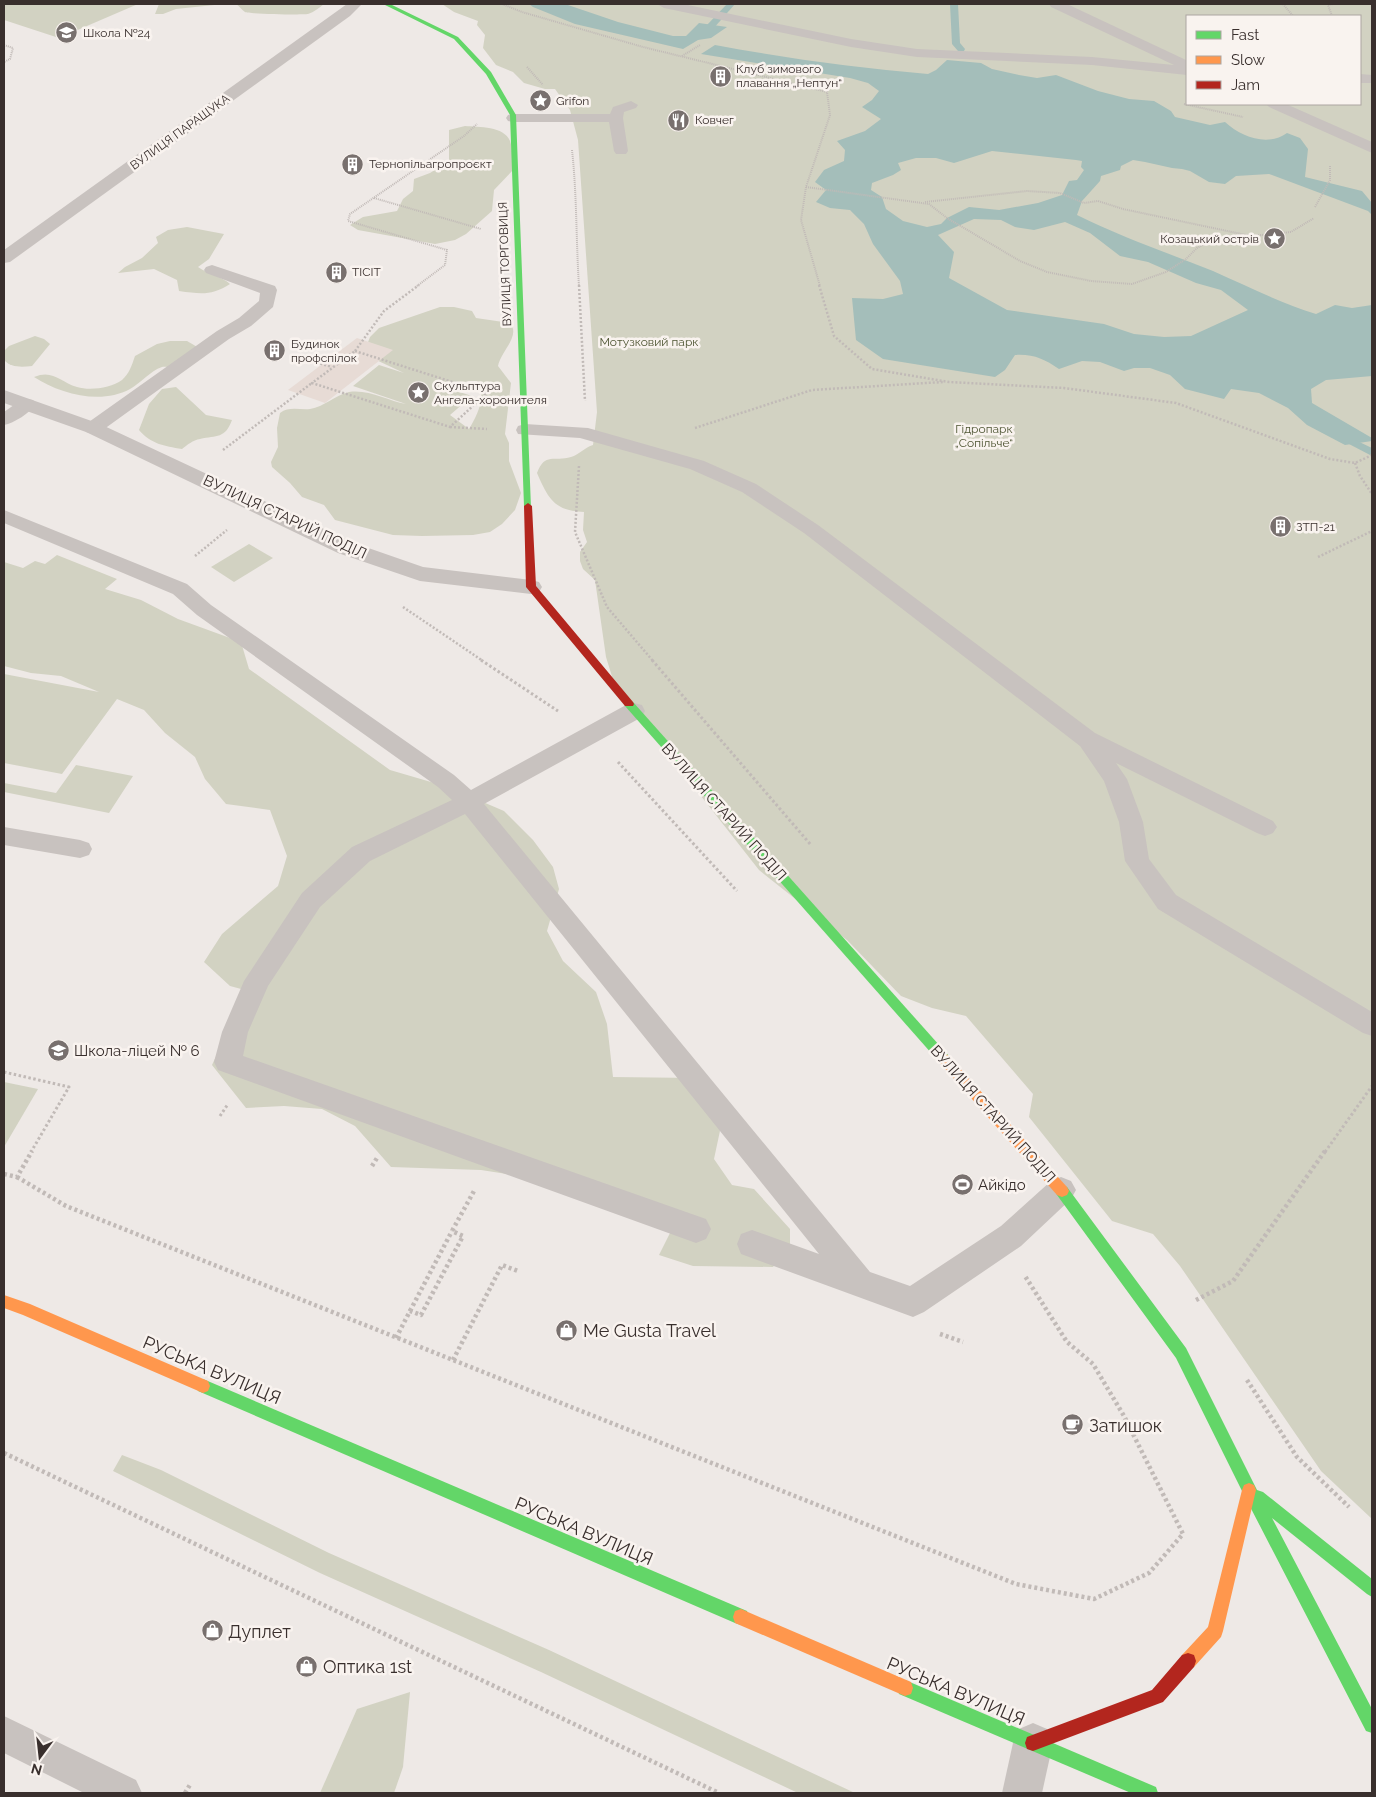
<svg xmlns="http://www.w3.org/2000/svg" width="1376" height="1797" font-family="Raleway,sans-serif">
<rect width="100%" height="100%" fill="#eee9e6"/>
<g fill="#d2d2c2" fill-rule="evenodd">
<polygon points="4,4 138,4 59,38 4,20"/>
<polygon points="159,4 224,4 176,9 163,14 155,14"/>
<path d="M236,4H324C319,8 314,12 308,14C302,15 249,14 245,12C242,10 239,6 236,4Z"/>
<path d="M442,4H1372V1519L1321,1471L1180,1266L1153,1234L1112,1221L1029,1117L1033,1094L966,1016L932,1008L901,996L847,940L759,870L657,740L618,696L606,657L595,580L583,569L580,561V552L587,542L583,530L584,512C554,511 548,498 537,473C545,452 554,462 571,457C579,455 585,447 593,445L597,412L578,140L570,110L555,89H545L524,83L513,72L496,65L483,48L485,35L477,25L478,21L454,12ZM1187,16H1360V104H1187Z"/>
<path d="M465,126C479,127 504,126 510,141C513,149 512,162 513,170L494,190L492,211L466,234L455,240L435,244L358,230L350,225L363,217L397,211L403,199L413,191L414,179L430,173L449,161V130Z"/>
<path d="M187,227L224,234L209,259L198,267C208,274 223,277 230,284C211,296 201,294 179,291L177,280L154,269L118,273L125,267L142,258L158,243L156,237L168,230Z"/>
<path d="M440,307H454L472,311L476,318L510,323C521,336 501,351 498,366L511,383L505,434L509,443V461L521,493L515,510L502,524L490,532L473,535L422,536L393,535L335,520L324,505L302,497L290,483L272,467L271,462L278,447L277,428L280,413C289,406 299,410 310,409C324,407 335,395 349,392C369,389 388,401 406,404L353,386L379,365L404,373L372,358L365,350L370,337L379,328ZM469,381H477C487,396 477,416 469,429L450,415L472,396L444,387Z"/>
<path d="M35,336L44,339L50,344L32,366C22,367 11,368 4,360V351L9,346Z"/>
<path d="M170,341H187L199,348C192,354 182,364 174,367C170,368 165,366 162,367C150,371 141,383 130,389C101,405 60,394 34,377C53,369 60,382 77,387C90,391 111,388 122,380C129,374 132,365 135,356L157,344Z"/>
<path d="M176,387L206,415L232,420C225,439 217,435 200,439C193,440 187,445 182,449C164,446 151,444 139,430L149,404L162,389Z"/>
<polygon points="249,544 273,558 234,582 211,567"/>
<polygon points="57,555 117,579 105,589 141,600 178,619 241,642 249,669 390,770 448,787 504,811 533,840 553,867 559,889 547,931 563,961 596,992 607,1024 613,1077 695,1078 724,1112 714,1159 732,1185 754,1189 790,1229 790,1244 773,1267 693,1266 659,1255 678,1217 538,1179 481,1170 391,1167 355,1126 322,1109 284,1106 246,1108 212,1065 234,1017 256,993 230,986 204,962 222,934 278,886 287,856 270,810 226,804 205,779 195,757 165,733 144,710 117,699 62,774 4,763 4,674 99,692 61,676 31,673 4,666 4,562 23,568 35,561 45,564"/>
<polygon points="76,765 133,776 109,813 4,792 4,783 56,793"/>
<polygon points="4,1082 38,1089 4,1147"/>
<polygon points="122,1455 161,1470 329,1553 549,1650 855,1793 798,1793 541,1672 320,1573 113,1471"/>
<polygon points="410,1692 403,1767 394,1793 320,1793 357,1709"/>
</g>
<polygon fill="#e7dbd5" points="357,338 393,350 325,403 288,390"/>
<g fill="#a4beba" fill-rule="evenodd">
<polygon points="529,4 565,4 618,22 673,36 686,36 699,23 727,27 711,38 698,40 683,49 575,24 533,7"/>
<path d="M715,45C785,58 856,68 928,74L936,70L947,60L981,63L992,69L1019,75L1037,78L1056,75L1098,91L1129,99L1154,101L1171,111L1175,117L1210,125L1225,122C1241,137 1268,147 1287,133L1300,138L1308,149L1305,177L1362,191L1372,203V215L1368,211L1269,174L1236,176L1225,184L1209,182L1190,171L1182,169L1172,168L1145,162L1133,160L1121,166L1120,170L1101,176L1100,181L1082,201L1077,215C1121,237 1168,253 1213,271C1247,286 1280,303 1316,314L1335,305L1352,308L1372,305V376L1326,380L1311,389L1312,403L1372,438V441L1345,445L1307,425L1288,408L1259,393L1231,389L1224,399L1185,389L1170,375L1150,368H1134L1124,371L1100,362L1082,361L1059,369C1044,359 1034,354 1015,355L1005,370L995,377L883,359L856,340L852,298L883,299L903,294L900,281L873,244L864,224L850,210L830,208L816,202L826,190L815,182L824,170L844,161L845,150L837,141L865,131L881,119L862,107L872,100L879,91L868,83L850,78L701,54ZM992,151L1076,160L1082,161L1081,167L1084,170L1077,180L1069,181L1062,195L1038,203L999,210L969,207L947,218L941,224L927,227L903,221L886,209L882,197L871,190L872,183L893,175L901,170L898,163L916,158H936L954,163ZM974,219L1001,220L1015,227L1034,230L1065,222L1090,233L1120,256L1148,262L1196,283L1221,290L1248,310L1191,336L1164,337L1134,334L1104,324L1007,310L949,278L954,252L938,235Z"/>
</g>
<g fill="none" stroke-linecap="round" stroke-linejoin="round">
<g fill="#a4beba" fill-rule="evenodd">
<polygon points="727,4 735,4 713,29 707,29 707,25"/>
<polygon points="950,4 958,4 960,43 965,49 964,51 958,51 952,44"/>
<polygon points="1353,439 1372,448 1372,456 1349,444 1347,442"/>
</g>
<g stroke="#c1bab7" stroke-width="2" stroke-dasharray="1 1" stroke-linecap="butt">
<polyline points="502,4 522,12 643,47 827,92 830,115 806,187 801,220 820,286"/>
<polyline points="1283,4 1293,16"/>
<polyline points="1332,16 1328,5 1333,4"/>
<polyline points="4,45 13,48 10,59 4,62"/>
<polyline points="682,56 700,45"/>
<polyline points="527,67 543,85"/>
<polyline points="1184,104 1243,117"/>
<path d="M572,150C577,195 576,241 579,286"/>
<polyline points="806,187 929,204 947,218 1020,261 1047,272 1091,281 1132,284 1166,272 1186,259 1197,248 1214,239 1251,236"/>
<polyline points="374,198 481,229"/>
<polyline points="925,202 1027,191 1060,193 1084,203 1098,201 1123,209 1251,236 1291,232 1314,218"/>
<polyline points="1315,207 1330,180 1330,165"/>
<polyline points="417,286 445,265 447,250 348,221 350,214 464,136 477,124"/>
</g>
<g stroke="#c1bab7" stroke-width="2.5" stroke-dasharray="2 2" stroke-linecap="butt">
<polyline points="579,285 585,401"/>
<polyline points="819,285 834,336 872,369 949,382 1064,388 1176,403 1330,459 1355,463 1372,455"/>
<polyline points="355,351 384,311 419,285"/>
<polygon points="355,351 487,393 450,427 312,383"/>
<polyline points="305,359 332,367"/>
<polyline points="450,427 487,429"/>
<polyline points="695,428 812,390 943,382"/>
<polyline points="223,450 312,383"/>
<polyline points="1355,463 1360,476 1372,494"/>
<polyline points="579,466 575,532 607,607 653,661"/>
<polyline points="195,556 227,530"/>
<polyline points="1318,557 1372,531"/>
<polyline points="403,607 483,661"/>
</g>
<g stroke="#c1bab7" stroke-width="3" stroke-dasharray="2.5 2.5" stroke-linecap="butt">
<polyline points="481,660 558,711"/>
<polyline points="652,660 811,845"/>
<polyline points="618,762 737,891"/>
<polyline points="4,1072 69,1087 31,1152"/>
<polyline points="220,1116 228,1104"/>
<polyline points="1325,1152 1372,1086"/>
</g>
<g stroke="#c1bab7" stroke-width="4.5" stroke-dasharray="3 3" stroke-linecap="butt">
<polyline points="372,1166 377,1158"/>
<polyline points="4,1174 17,1177 32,1151"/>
<polyline points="17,1177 66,1206 1016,1584 1094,1599 1149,1573 1183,1534 1124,1416 1093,1364 1067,1342 1025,1276"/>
<polyline points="1196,1300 1233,1281 1325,1151"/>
<polyline points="410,1311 452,1231"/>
<polyline points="940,1334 963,1342"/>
<polyline points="396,1338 410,1311 421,1315 463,1236 452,1231 474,1191"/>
<polyline points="453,1360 502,1265 518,1271"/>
<polyline points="1247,1380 1297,1457 1349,1507"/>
<polyline points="4,1453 719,1793"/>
<polyline points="185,1793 191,1783"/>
</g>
<g fill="#c8c2bf" fill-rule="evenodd">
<polygon points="631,101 638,105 636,108 624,112 623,118 628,151 626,154 616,154 614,151 609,122 513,122 508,121 506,118 508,115 513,114 610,114 613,107"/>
<polygon points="212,265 275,286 277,290 273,307 251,326 229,339 100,432 93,434 86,432 84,428 86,424 217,331 239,318 259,301 260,293 206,273 204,270 206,267"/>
<path d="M27,399L33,400L36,404C30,413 14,423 4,425V412L21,400Z"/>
<polygon points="525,424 588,428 704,461 756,484 818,525 1095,733 1273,821 1277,827 1273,833 1265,836 1257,833 1116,763 1127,779 1143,822 1149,859 1176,895 1372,1012 1372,1036 1363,1033 1158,909 1125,861 1119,822 1104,781 1080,746 804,533 742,492 690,469 580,438 518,434 516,430 518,426"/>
<polygon points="4,510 187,584 211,605 454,775 471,790 626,705 634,703 642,705 645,711 642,717 484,804 870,1272 910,1286 1001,1226 1051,1181 1061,1177 1071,1181 1076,1190 1071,1199 1021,1246 924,1312 913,1317 741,1254 737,1244 741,1234 752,1230 819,1254 465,814 370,861 320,907 268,986 248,1032 243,1056 706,1219 711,1229 706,1239 696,1243 218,1070 214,1062 222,1032 244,981 302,893 352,847 452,800 438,787 197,615 173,594 4,523"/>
<polygon points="4,827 80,840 89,843 92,849 89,855 80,858 4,845"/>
<polygon points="4,1716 136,1780 142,1793 84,1793 4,1753"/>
</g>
<g fill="#c8c2bf" fill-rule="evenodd">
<polygon points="347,4 362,4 350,16 10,262 4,263 4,250"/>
<polygon points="657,4 683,4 851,39 917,49 1092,57 1174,65 1051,7 1049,4 1067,4 1186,60 1187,75 1092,65 917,57 851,47 664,8"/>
<polygon points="1360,74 1372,75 1372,83 1360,83"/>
<polygon points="1266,104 1286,104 1372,142 1372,153 1269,107"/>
<polygon points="4,390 100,424 354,543 423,567 531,580 539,582 542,587 539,592 531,594 420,581 338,553 86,432 4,403"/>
<polygon points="1033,1723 1047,1729 1053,1743 1042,1793 1002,1793 1013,1743 1019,1729"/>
</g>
<g fill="#63d668" fill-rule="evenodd">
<polygon points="383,4 390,4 458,37 491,72 516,115 531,508 525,508 524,506 510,115 486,74 454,39"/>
<polygon points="629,701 633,702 948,1055 950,1059 948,1063 944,1064 940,1063 625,706 624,704 625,702"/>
<polygon points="1062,1185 1067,1187 1186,1348 1257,1490 1263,1492 1372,1579 1372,1597 1367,1594 1272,1518 1372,1709 1372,1733 1366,1731 1244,1495 1176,1358 1057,1195 1055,1191 1057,1187"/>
<polygon points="203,1379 747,1611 749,1617 747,1623 741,1625 735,1623 198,1391 196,1386 198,1381"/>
<polygon points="905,1680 1156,1787 1158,1793 1131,1793 899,1694 897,1688 899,1682"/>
</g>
<g fill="#ff974d" fill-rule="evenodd">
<polygon points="944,1054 948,1055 1067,1187 1069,1191 1067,1195 1062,1197 1057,1195 940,1063 938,1059 940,1055"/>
<polygon points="4,1295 30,1304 208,1381 210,1386 208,1391 203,1393 23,1315 4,1308"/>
<polygon points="1249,1483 1254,1485 1256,1490 1223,1631 1221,1637 1194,1667 1188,1669 1182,1667 1180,1661 1182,1655 1208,1627 1242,1490 1244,1485"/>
<polygon points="741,1609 911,1682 913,1688 911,1694 905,1696 735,1623 733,1617 735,1611"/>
</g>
<g fill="#b3261e" fill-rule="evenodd">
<polygon points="528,503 532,506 536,586 633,702 634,704 633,706 625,706 526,587 524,506"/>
<polygon points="1188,1653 1194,1655 1196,1661 1194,1667 1163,1702 1033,1751 1027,1749 1025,1743 1027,1737 1152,1690 1182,1655"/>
</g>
</g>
<defs>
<symbol id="school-disc" viewBox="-11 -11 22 22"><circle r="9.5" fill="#78706e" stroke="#f9f3ef"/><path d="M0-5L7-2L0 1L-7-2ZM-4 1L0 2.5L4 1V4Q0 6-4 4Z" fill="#fff"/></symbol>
<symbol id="building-disc" viewBox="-11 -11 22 22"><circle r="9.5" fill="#78706e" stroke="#f9f3ef"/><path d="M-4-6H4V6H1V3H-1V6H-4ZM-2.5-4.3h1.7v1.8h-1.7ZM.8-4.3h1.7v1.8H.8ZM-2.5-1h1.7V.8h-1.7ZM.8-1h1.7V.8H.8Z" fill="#fff"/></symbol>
<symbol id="sight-disc" viewBox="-11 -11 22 22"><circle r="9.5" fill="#78706e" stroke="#f9f3ef"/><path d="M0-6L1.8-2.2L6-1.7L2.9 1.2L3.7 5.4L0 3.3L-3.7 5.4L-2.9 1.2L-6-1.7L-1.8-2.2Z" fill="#fff"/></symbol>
<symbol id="restaurant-disc" viewBox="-11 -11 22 22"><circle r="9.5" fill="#78706e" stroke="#f9f3ef"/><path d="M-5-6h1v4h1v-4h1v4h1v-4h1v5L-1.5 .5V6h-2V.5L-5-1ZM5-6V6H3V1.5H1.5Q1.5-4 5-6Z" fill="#fff"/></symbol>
<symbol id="stadium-disc" viewBox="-11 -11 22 22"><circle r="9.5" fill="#78706e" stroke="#f9f3ef"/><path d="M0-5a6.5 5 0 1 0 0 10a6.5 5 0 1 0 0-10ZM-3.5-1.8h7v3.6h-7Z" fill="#fff"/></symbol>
<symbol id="shop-disc" viewBox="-11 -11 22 22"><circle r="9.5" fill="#78706e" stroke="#f9f3ef"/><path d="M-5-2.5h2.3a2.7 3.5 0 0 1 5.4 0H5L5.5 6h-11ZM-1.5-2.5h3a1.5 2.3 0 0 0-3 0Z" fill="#fff"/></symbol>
<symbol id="cafe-disc" viewBox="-11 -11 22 22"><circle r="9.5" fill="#78706e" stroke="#f9f3ef"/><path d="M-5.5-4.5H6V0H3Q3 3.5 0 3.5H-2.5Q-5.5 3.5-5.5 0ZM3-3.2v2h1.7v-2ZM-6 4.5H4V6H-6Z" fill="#fff"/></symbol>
</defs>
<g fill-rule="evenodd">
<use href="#school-disc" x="54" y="20" width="25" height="25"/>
<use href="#building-disc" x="708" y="64" width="25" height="25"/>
<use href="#sight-disc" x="528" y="88" width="25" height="25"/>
<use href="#restaurant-disc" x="666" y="108" width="25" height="25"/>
<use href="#building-disc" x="340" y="152" width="25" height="25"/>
<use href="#sight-disc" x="1262" y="226" width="25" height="25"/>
<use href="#building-disc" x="324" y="260" width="25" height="25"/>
<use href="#building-disc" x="262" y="338" width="25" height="25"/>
<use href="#sight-disc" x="406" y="380" width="25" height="25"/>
<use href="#building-disc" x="1268" y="514" width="25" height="25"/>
<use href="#school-disc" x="46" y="1038" width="25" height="25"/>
<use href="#stadium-disc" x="950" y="1172" width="25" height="25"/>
<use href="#shop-disc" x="554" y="1318" width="25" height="25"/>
<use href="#cafe-disc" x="1060" y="1412" width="25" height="25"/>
<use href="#shop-disc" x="200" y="1618" width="25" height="25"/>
<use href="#shop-disc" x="294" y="1654" width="25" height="25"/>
</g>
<g text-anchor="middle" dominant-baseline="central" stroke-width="5" stroke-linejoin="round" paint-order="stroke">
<g font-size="12" fill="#392f2d" stroke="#f9f3ef" text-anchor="start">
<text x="83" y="33">Школа №24</text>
<text x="736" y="69">Клуб зимового<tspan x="736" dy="14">плавання „Нептун“</tspan></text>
<text x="556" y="101">Grifon</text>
<text x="695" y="120">Ковчег</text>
<text x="369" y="164">Тернопільагропроєкт</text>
<text x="1259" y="239" text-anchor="end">Козацький острів</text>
<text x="352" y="272">ТІСІТ</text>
<text x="291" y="344">Будинок<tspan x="291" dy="14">профспілок</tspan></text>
<text x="434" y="386">Скульптура<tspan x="434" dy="14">Ангела-хоронителя</tspan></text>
<text x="1296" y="527">ЗТП-21</text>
</g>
<g font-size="12" fill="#392f2d" stroke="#f9f3ef">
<text transform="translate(180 132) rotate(-36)">ВУЛИЦЯ ПАРАЩУКА</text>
<text transform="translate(505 264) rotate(-92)">ВУЛИЦЯ ТОРГОВИЦЯ</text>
</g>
<g font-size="12" fill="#4e5533" stroke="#f9f3ef">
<text x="649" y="342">Мотузковий парк</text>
<text x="984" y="429">Гідропарк<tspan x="984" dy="14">„Сопільче“</tspan></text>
</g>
<g font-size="15" fill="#392f2d" stroke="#f9f3ef">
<text transform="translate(285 517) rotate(25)">ВУЛИЦЯ СТАРИЙ ПОДІЛ</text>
<text transform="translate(724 812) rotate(48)">ВУЛИЦЯ СТАРИЙ ПОДІЛ</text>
<text transform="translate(993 1114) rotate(48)">ВУЛИЦЯ СТАРИЙ ПОДІЛ</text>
</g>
<g font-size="15" fill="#392f2d" stroke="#f9f3ef" text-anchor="start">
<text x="74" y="1051">Школа-ліцей № 6</text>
<text x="978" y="1185">Айкідо</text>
</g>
<g font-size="18" fill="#392f2d" stroke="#f9f3ef" text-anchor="start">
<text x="583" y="1330">Me Gusta Travel</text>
<text x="1089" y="1425">Затишок</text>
<text x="228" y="1631">Дуплет</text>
<text x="323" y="1666">Оптика 1st</text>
</g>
<g font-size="18" fill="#392f2d" stroke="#f9f3ef">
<text transform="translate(212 1370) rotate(23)">РУСЬКА ВУЛИЦЯ</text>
<text transform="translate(584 1531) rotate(23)">РУСЬКА ВУЛИЦЯ</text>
<text transform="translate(956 1691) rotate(23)">РУСЬКА ВУЛИЦЯ</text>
</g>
</g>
<rect width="1376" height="1797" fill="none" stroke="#392f2d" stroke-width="10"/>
<rect x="1186" y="15" width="175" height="90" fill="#f9f3ef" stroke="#aca5a1"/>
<rect x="1196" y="31" width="25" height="8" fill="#63d668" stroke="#aca5a1"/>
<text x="1231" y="40" font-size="15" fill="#392f2d">Fast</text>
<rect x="1196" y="56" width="25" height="8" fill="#ff974d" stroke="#aca5a1"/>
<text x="1231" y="65" font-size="15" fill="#392f2d">Slow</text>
<rect x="1196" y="81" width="25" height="8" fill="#b3261e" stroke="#aca5a1"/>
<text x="1231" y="90" font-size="15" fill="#392f2d">Jam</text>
<g transform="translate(40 1757) rotate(195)" stroke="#f9f3ef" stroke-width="4" paint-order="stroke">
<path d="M0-4L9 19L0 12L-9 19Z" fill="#392f2d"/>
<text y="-8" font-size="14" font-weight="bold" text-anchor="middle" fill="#392f2d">N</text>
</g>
</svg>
